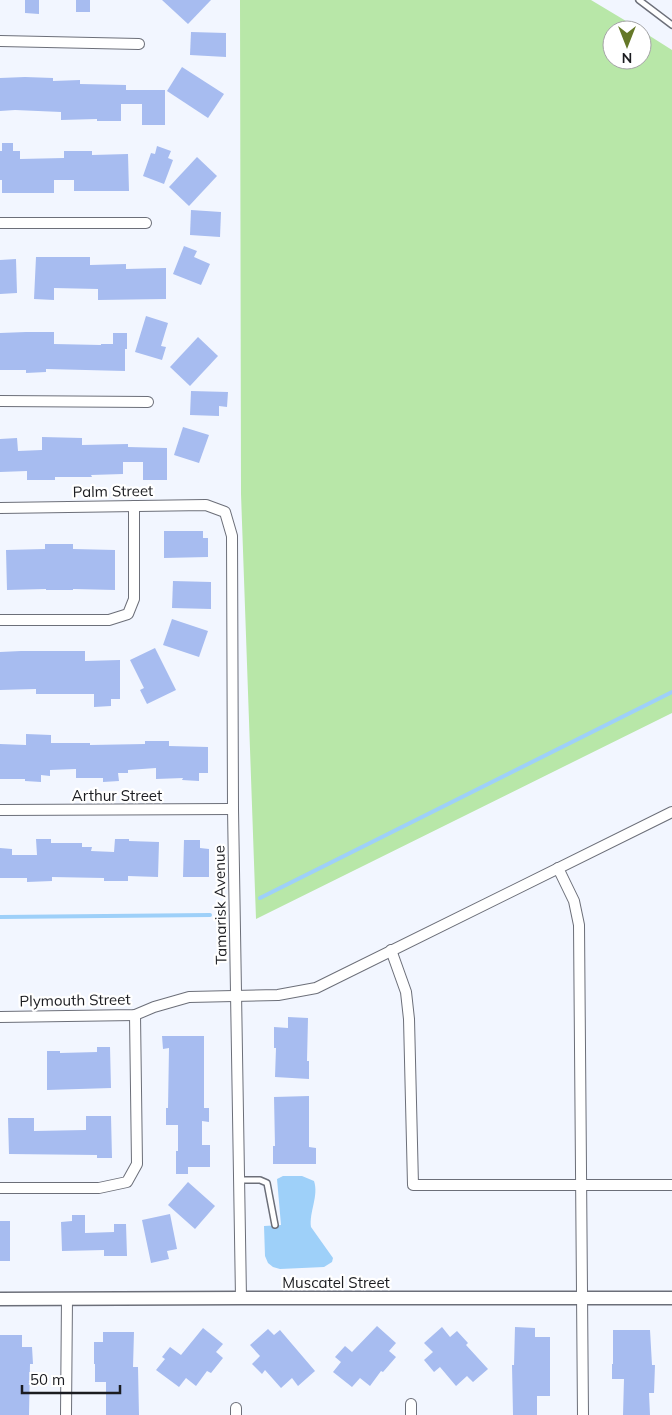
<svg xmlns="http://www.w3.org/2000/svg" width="672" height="1415" font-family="Mulish,sans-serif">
<rect width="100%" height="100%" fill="#f2f6ff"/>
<polygon fill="#b8e7a8" points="240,0 591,0 641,30 612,30 612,60 642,60 642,31 672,50 672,713 256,919 241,494"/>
<path fill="#9ed0f9" d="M283,1176H302L314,1181C319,1196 309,1212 311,1227L333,1258L332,1262L324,1267L280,1269L273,1267L268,1263L265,1256L264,1226L281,1225L277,1179Z"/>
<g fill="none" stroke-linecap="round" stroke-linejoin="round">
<g stroke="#9ed0f9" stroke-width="4">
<polyline points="260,898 672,692"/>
<polyline points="0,917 210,915"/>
</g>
</g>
<g fill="#a7bcf0">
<polygon points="25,0 39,0 39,14 25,13"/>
<rect x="76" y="0" width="14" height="12"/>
<polygon points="162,0 211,0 188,24"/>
<polygon points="191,32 226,33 226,57 190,55"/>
<polygon points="182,67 224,94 208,118 167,91"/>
<polygon points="25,77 53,78 53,81 80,80 80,84 126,85 126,90 165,90 165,125 142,125 142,104 121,104 121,121 97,121 97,119 61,120 61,112 15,110 0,111 0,78"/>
<polygon points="2,143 13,143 13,151 20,151 20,159 64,158 64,151 92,151 92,155 128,154 129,191 74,191 74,180 54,180 54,193 2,193 2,180 0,180 0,151 2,151"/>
<polygon points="157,146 171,151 168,158 173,160 164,184 143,176 151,153 155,154"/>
<polygon points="197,157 217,176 189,206 169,187"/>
<polygon points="191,210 221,212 220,237 190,235"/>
<polygon points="184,246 197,251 194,257 210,264 201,285 173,274"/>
<polygon points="36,257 90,257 90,265 126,264 126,269 166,268 166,299 98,300 98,289 54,288 54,300 34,299"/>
<polygon points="16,259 17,293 0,294 0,260"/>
<polygon points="146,316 168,323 161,346 166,347 162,360 135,352"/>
<polygon points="26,332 54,332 54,344 101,345 101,344 113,344 113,333 127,333 127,349 125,349 125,371 46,369 46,372 26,373 26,370 0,370 0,333"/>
<polygon points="198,337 218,356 190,386 170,367"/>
<polygon points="191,391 228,392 227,407 219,406 219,416 190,415"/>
<polygon points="183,427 209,435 199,463 174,455"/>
<polygon points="42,437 82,438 82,445 128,444 128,447 167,448 167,480 143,480 143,462 123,462 123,474 91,475 92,477 55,477 55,480 27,480 27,471 0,472 0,439 17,438 18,451 42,450"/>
<polygon points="164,531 203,531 203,538 208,538 208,557 164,558"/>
<polygon points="45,544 73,544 73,549 115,550 115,590 73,589 73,590 46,590 46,589 7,590 6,550 45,549"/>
<polygon points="173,581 211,582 211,609 172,608"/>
<polygon points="172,619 208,631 199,657 163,645"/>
<polygon points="155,648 176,690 147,704 140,690 144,688 130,660"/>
<polygon points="21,651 85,651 85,661 120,660 120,699 111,699 111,706 94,707 94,694 36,694 36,689 0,690 0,652"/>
<polygon points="26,734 51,735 51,743 90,743 90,745 145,744 145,741 169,741 169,746 208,747 208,773 199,773 199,781 182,780 183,778 156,779 156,768 128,770 128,773 118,773 119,781 103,782 103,778 76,778 76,769 50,770 50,776 41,775 41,782 25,781 25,779 0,779 0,744 26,745"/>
<polygon points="36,839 51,839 51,843 82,843 82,847 92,847 91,851 114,852 115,839 129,839 129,841 159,842 158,877 128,876 128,881 104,881 104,878 52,877 52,881 27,882 27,878 0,878 0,848 12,849 12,855 37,855"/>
<polygon points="184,840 200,840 200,848 209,849 209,877 183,877"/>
<polygon points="288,1017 308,1018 307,1061 309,1061 309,1079 275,1077 276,1048 274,1048 274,1027 288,1028"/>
<polygon points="162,1036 204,1036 204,1108 209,1108 209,1122 202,1121 202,1145 210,1145 210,1167 188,1167 188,1174 176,1174 176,1151 178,1151 178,1125 166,1125 166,1108 168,1108 169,1048 163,1049"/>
<polygon points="97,1047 110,1047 111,1088 47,1090 47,1051 60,1051 60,1053 97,1052"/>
<polygon points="309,1096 309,1147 316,1148 316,1164 273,1164 273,1146 275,1146 274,1097"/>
<polygon points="86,1116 111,1116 112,1158 97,1158 97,1155 9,1154 8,1118 34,1118 34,1131 86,1130"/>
<polygon points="188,1182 215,1206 195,1229 168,1205"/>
<polygon points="170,1214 177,1249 167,1251 169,1259 151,1263 142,1220"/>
<polygon points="72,1215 85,1215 85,1233 114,1232 114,1224 126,1224 127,1256 104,1256 104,1250 62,1251 61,1222 72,1221"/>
<rect x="0" y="1221" width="10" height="40"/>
<polygon points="377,1326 396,1343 389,1351 396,1357 383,1372 381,1371 370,1386 360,1378 352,1387 333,1372 341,1362 335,1357 345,1346 352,1352"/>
<polygon points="442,1327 450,1337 457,1331 468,1343 466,1345 488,1369 473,1382 467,1376 456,1386 440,1367 434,1372 424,1360 433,1352 424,1343"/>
<polygon points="515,1327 535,1328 535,1337 550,1337 550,1396 537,1396 537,1415 513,1415 512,1365 514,1365"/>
<polygon points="203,1328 223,1344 216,1352 223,1358 211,1373 207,1371 196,1386 186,1378 179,1387 156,1370 165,1359 162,1357 170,1347 181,1355"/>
<polygon points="268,1329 274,1335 280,1330 315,1371 298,1386 292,1378 281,1388 265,1370 262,1374 252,1364 260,1356 250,1345"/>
<polygon points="613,1330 650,1330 652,1365 655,1365 654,1393 649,1393 650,1415 623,1415 624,1379 612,1379 612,1364 613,1364"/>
<polygon points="103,1332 134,1332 133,1367 138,1367 139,1415 106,1415 106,1382 95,1382 95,1364 94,1364 94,1342 103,1342"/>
<polygon points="0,1335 22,1335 22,1347 32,1347 33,1364 30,1364 29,1415 0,1415"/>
</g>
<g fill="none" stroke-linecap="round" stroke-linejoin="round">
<defs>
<g id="service">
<polyline points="639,0 672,25"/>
<polyline points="239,1180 260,1180 267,1183 275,1225"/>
</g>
<g id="minor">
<polyline points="0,41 139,44"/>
<polyline points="0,223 146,223"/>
<polyline points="0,401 148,402"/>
<polyline points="0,508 206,505 225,512 232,536 233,809 241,1298"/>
<polyline points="0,620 109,620 128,614 134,599 134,506"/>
<polyline points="0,810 233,809"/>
<polyline points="558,868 574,901 579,925 583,1415"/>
<polyline points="391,950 406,992 409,1019 413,1185 672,1185"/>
<polyline points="0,1017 135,1015 154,1007 189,997 278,995 316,988 672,812"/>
<polyline points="0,1188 99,1188 127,1182 137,1164 135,1015"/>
<polyline points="411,1404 411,1415"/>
<polyline points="236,1408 236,1415"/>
<polyline points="66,1415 67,1298"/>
</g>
<polyline id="tertiary" points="0,1299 241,1298 672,1298"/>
</defs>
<use href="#service" stroke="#6c6f79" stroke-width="8"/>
<use href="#minor" stroke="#6c6f79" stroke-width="12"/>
<use href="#tertiary" stroke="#6c6f79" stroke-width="15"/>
<use href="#service" stroke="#fff" stroke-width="5"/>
<use href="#minor" stroke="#fff" stroke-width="10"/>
<use href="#tertiary" stroke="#fff" stroke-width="12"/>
</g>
<g text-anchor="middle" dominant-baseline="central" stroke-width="4.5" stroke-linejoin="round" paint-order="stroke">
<g font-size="15" fill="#1b1c20" stroke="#fff">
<text transform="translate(113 491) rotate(-1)">Palm Street</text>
<text x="117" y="795">Arthur Street</text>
<text transform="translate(220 905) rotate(-91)">Tamarisk Avenue</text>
<text transform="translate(75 1000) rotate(-1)">Plymouth Street</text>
<text x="336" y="1282">Muscatel Street</text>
</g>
</g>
<g transform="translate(627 45) rotate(180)"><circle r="24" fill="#ffffff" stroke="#a4a4a6"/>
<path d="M0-4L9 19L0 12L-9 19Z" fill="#657828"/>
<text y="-8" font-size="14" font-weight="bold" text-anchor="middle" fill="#1b1c20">N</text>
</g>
<path d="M22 1385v8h98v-8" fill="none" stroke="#1b1c20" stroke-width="2.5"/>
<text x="30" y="1385" font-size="15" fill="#1b1c20" stroke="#ffffff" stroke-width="4" paint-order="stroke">50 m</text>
</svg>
